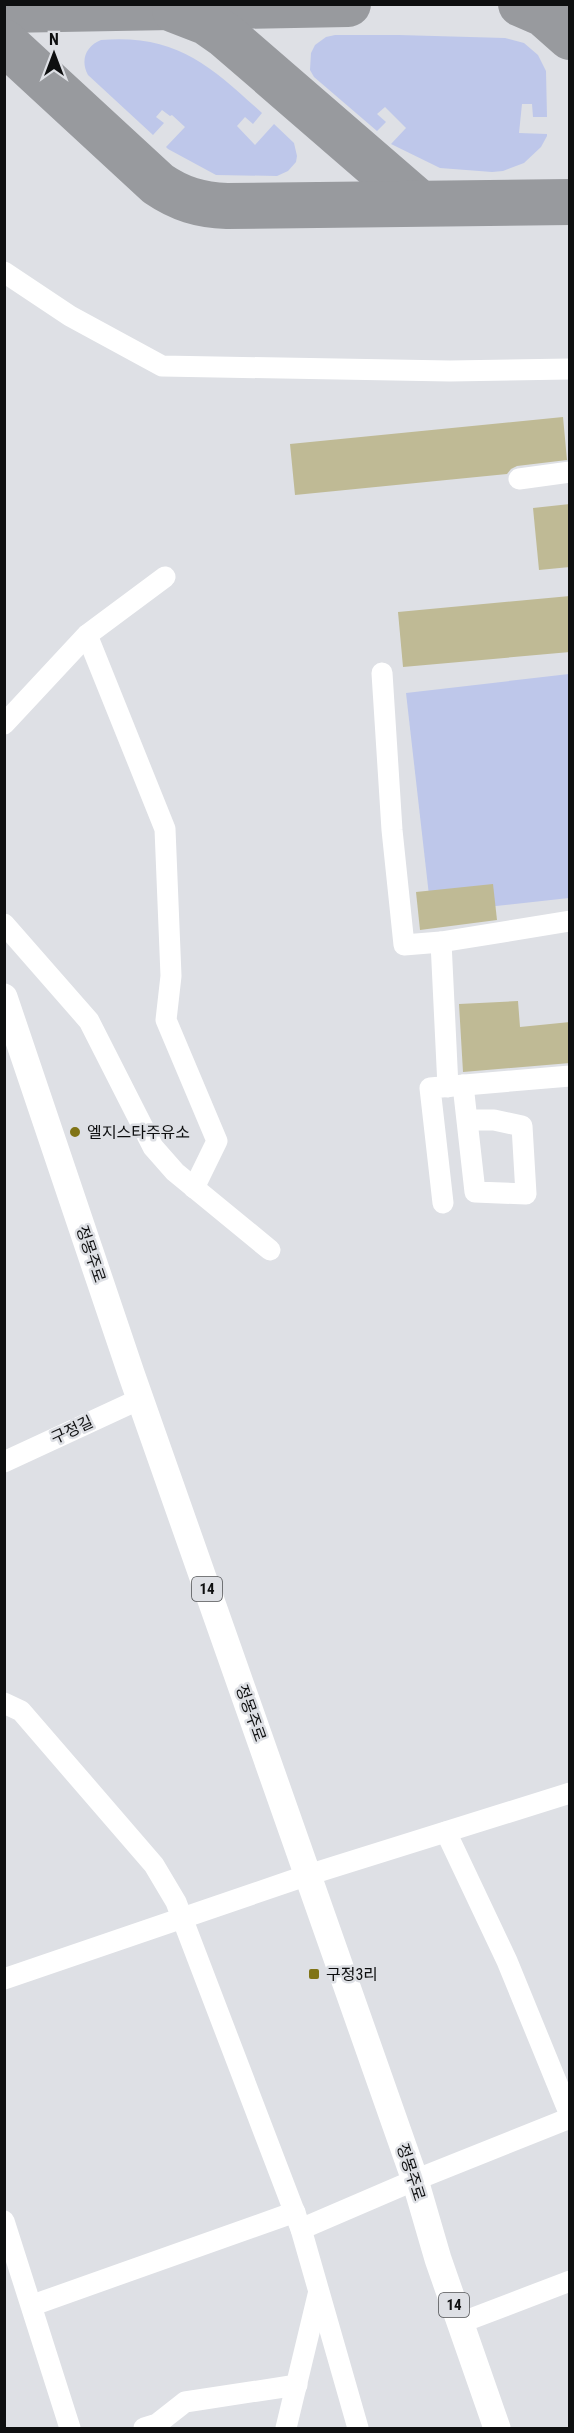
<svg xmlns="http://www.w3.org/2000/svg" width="574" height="2433" font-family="'Roboto Condensed','Noto Sans KR',sans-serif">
<rect width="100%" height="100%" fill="#dee0e5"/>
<g fill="#bec7ea">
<polygon points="335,35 399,35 505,38 524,43 538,55 546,71 547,117 533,117 532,104 522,104 519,133 547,134 547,136 541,147 524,163 503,171 492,172 440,168 391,144 406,128 385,107 377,114 386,122 377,131 314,77 310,70 311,53 315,45 326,37"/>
<path d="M101,40C177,34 210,66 262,113L253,124L245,117L237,126L255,145L274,124L294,143L297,156L296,162L288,171L277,176L216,175L168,149L166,147L185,127L172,115L170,116L162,110L156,117L164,123L153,135L88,75C80,60 86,46 101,40Z"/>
<polygon points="569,674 569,898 431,913 406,693"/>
</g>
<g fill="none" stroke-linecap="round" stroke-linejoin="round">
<g stroke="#989a9e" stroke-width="46">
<polyline points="521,4 544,14 570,37"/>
<polyline points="4,10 348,4"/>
<polyline points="175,10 206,22 226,36 419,203"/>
<path d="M4,42L158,184C180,199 200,205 227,206L570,202"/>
</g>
</g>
<g fill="#bfba95">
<polygon points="563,417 567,460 517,466 511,469 507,474 295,495 290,444"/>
<polygon points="570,504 570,567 539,570 533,508"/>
<polygon points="570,596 570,652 403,667 398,612"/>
<polygon points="493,884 497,920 420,930 416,892"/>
<polygon points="518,1001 520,1027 570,1022 570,1063 463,1072 459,1004"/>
</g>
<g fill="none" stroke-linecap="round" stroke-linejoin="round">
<g stroke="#fff" stroke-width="21">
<polyline points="4,272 70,316 162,366 450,371 570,369"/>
<polyline points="519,479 570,472"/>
<polyline points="87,635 165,829 171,976 166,1020 217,1141 194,1188"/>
<polyline points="382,673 392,830 404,945 441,942 570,921"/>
<polyline points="4,724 87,635 165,577"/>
<polyline points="4,924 89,1021 153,1147 175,1172 270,1250"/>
<polyline points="441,942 448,1087"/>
<polyline points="463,1085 475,1192 526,1194 522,1126 494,1120 467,1120"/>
<polyline points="443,1203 430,1088 570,1076"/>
<polyline points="4,1462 140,1399"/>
<polyline points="4,1703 21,1711 154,1865 176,1902 301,2229 358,2428"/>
<polyline points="446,1832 507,1961 570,2115"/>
<polyline points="4,1979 308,1875 570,1793"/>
<polyline points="4,2221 70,2428"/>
<polyline points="301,2229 415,2180 570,2118"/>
<polyline points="33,2305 295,2212"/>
<polyline points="460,2323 570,2281"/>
<polyline points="144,2428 157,2424 185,2402 297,2385"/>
<polyline points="286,2428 318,2295"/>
</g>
<polyline stroke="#fff" stroke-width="27" points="4,997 131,1373 415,2180 438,2259 497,2428"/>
</g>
<g fill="#807416" stroke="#dee0e5" stroke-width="2">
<circle cx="75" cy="1132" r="6"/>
<rect x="308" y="1968" width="12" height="12" rx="3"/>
</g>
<g text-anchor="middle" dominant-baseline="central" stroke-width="5" stroke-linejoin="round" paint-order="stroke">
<g fill="#dee0e5" stroke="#4c4e50" stroke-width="1.5">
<rect x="192" y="1577" width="30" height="24" rx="4.5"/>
<rect x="439" y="2293" width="30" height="24" rx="4.5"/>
</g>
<g font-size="15" font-weight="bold" fill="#0e0f10">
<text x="207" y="1589">14</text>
<text x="454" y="2305">14</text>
</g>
<g font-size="16" fill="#0e0f10" stroke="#dee0e5" text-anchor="start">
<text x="87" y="1132">엘지스타주유소</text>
<text x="326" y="1974">구정3리</text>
</g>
<g font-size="16" fill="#0e0f10" stroke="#dee0e5">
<text transform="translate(91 1254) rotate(71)">정몽주로</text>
<text transform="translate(72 1430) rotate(-25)">구정길</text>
<text transform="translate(251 1713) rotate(70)">정몽주로</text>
<text transform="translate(411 2172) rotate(72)">정몽주로</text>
</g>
</g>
<rect width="574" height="2433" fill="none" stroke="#0e0f10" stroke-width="12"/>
<g transform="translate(54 54)" stroke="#dee0e5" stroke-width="4.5" paint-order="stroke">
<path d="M0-4.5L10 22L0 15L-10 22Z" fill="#0e0f10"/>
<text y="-9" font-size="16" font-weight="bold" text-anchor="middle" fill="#0e0f10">N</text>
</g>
</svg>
